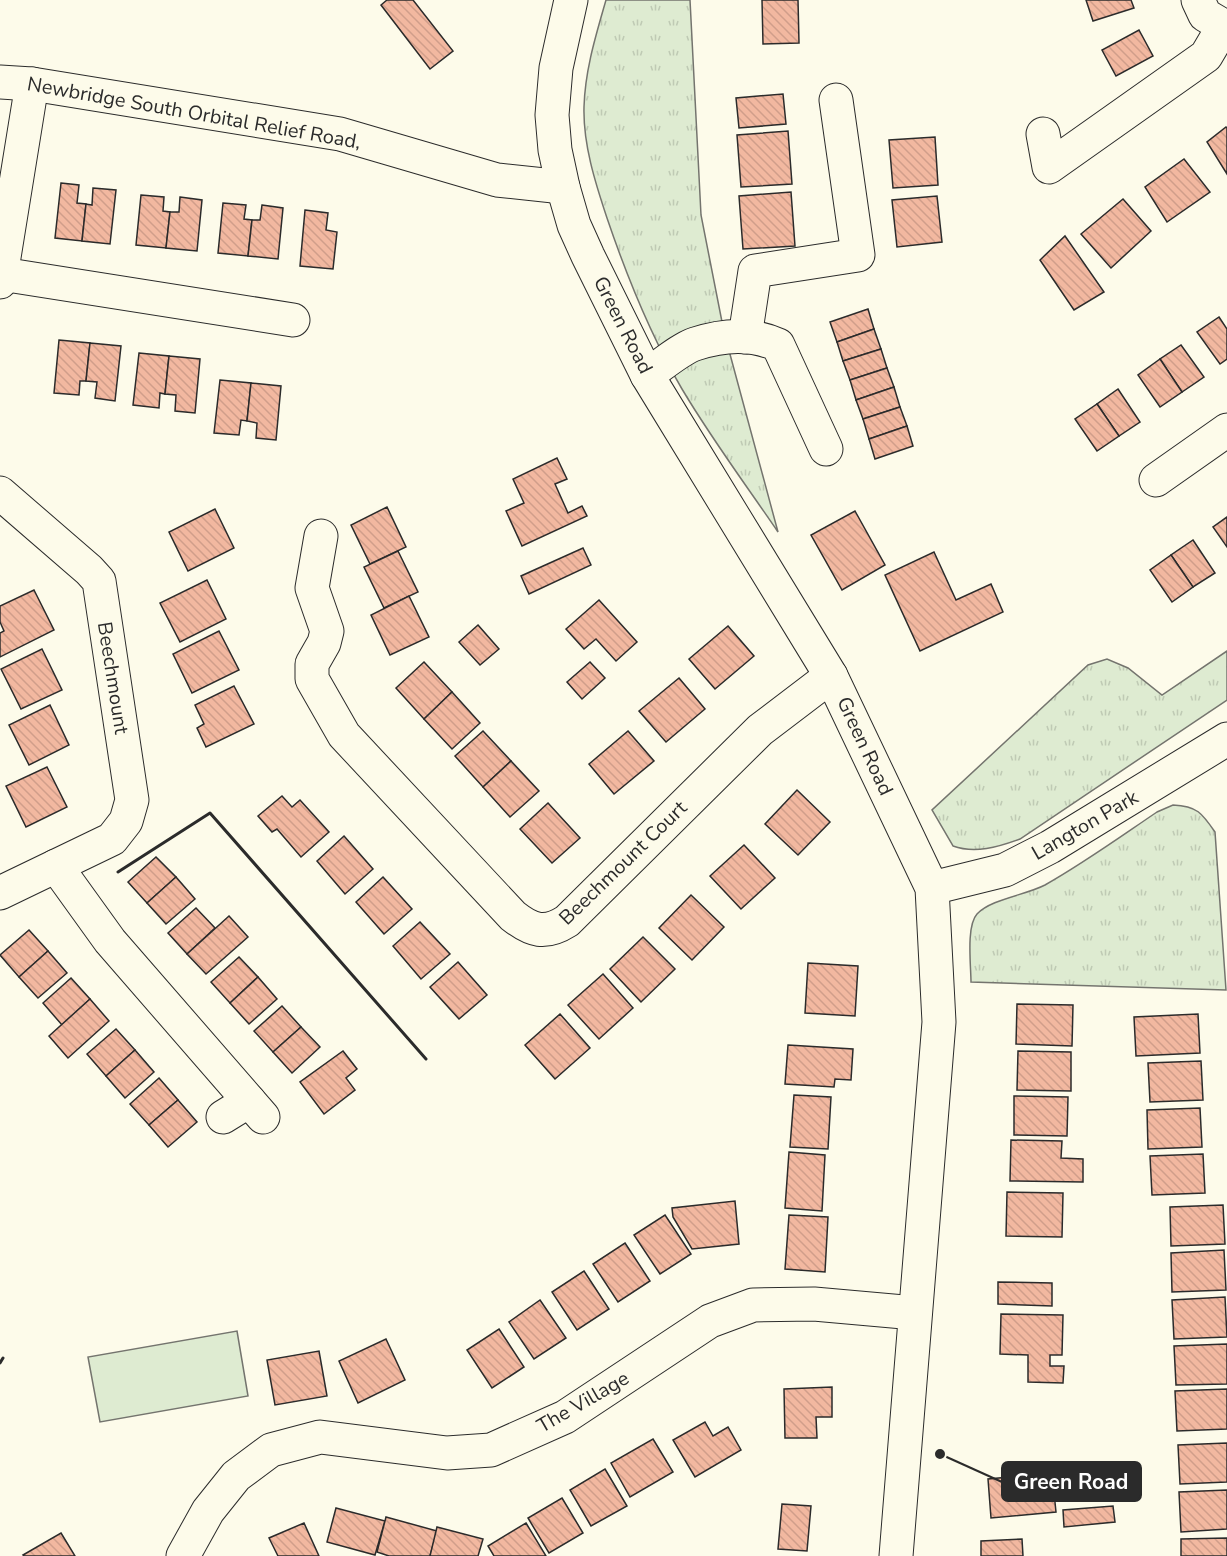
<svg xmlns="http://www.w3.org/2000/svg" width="1227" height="1556" font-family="'Nunito Sans',sans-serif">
<defs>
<pattern id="grass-tufts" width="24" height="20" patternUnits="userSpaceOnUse" patternTransform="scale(1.5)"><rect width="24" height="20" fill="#deebd1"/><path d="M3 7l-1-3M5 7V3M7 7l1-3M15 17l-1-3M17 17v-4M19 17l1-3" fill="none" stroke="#bfcab4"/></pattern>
<pattern id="building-back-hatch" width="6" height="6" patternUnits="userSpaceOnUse" patternTransform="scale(1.5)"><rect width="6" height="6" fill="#f2b8a0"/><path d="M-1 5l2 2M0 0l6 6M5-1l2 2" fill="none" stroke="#d09e8a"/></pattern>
</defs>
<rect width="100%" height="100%" fill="#fdfbea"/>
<g fill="url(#grass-tufts)" stroke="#74746e" stroke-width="1.5">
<path d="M606,0H690L701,215L724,332L778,532C746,485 711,438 682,389C652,338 626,274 607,218C595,182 583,144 584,107C585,70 596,35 606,0Z"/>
<path d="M1227,651V700L1020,839C998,847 975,854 953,846L932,810L1088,665L1107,659L1128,668L1162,695Z"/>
<path d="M1173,805C1197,806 1202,813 1215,832L1226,990L971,982C971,966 966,926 977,914C991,899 1026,895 1045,885C1084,863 1120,837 1157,812Z"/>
</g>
<polygon fill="#deebd1" stroke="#74746e" stroke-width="1.5" points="237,1331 248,1396 100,1422 88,1357"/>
<g fill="url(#building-back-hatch)" stroke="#2b2b2b" stroke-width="1.5">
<polygon points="387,0 413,0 453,51 430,69 381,5"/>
<polygon points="762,0 798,0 799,43 763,44"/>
<polygon points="1086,0 1131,0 1134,8 1093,21"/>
<polygon points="1139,30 1153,56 1116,76 1102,50"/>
<polygon points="783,94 786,124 739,128 736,98"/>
<polygon points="1226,127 1227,128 1227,174 1207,142"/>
<polygon points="788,131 792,184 741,187 737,135"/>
<polygon points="935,137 938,185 893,188 889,140"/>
<polygon points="1184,159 1210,192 1167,222 1145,187"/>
<polygon points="61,183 79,185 77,203 86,204 82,241 55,238"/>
<polygon points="93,188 116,190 110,244 82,241 86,204 92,205"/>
<polygon points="791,192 795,246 743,249 739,196"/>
<polygon points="141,195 164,197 163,211 170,212 166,248 136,245"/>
<polygon points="937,196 942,242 897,247 892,200"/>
<polygon points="180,197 202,200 197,251 166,248 170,212 179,212"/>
<polygon points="1123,199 1151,231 1111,268 1081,234"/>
<polygon points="223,203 246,205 244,219 252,220 248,256 218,253"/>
<polygon points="262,205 283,208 278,259 248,256 252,220 260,220"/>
<polygon points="305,210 328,213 326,230 337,232 333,269 300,266"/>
<polygon points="1065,236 1104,292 1074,310 1040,260"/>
<polygon points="868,309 874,329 837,342 830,322"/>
<polygon points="1219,317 1227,329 1227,359 1220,364 1197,332"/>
<polygon points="874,329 881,349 843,361 837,342"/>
<polygon points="59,340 90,343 86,381 80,381 79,395 54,393"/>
<polygon points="90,343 121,346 115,401 95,398 97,382 86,381"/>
<polygon points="1181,345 1204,377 1182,392 1160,359"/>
<polygon points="881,349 887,368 850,380 843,361"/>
<polygon points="139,353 169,356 165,394 160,393 159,408 133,405"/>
<polygon points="169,356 200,359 195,413 175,411 176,395 165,394"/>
<polygon points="1160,359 1182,392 1160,407 1138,375"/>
<polygon points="887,368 894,387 856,400 850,380"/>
<polygon points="220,380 251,383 247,421 241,420 239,435 214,433"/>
<polygon points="251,383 281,386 276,440 256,438 257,423 247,421"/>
<polygon points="894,387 900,407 863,419 856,400"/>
<polygon points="1118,389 1140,422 1119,436 1097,404"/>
<polygon points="1097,404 1119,436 1097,451 1075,419"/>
<polygon points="900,407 907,426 869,439 863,419"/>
<polygon points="907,426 913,446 875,459 869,439"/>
<polygon points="557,458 567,479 555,484 568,513 582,506 587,516 522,546 506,511 524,503 513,479"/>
<polygon points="387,507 406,547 370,564 351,525"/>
<polygon points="215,509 234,548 188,571 169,532"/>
<polygon points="855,511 885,565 842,590 811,535"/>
<polygon points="1227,517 1227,547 1213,527"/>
<polygon points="1193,540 1215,573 1193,587 1171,555"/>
<polygon points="583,548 591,565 529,594 521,576"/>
<polygon points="398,551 418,592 384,608 364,567"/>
<polygon points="934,552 956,600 991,584 1003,612 920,651 885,575"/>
<polygon points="1171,555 1193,587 1172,602 1150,570"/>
<polygon points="207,580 226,619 180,642 160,603"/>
<polygon points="34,590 54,630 0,657 0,633 4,631 0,622 0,606"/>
<polygon points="409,596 429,637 390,655 371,615"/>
<polygon points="599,600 637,642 616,661 596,639 584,649 566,629"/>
<polygon points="478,625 499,649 480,665 459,642"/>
<polygon points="728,626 754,656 715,689 689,659"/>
<polygon points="219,631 239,670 192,693 173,654"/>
<polygon points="42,649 62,690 21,709 1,669"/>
<polygon points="424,662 452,692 424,719 396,688"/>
<polygon points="590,662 605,678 582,699 567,682"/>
<polygon points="679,678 705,709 666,742 639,711"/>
<polygon points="234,686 254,724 206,747 197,728 204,724 195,705"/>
<polygon points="452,692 480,723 452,749 424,719"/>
<polygon points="50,705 69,745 29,765 9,725"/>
<polygon points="483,731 511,761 483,787 455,756"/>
<polygon points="628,731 654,761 614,794 589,764"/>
<polygon points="511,761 539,791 510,817 483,787"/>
<polygon points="47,767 67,807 26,827 6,786"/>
<polygon points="797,790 830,822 798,855 765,824"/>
<polygon points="282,796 292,807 300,800 329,832 301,857 277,829 272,832 258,816"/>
<polygon points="548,803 580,838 552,863 520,829"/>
<polygon points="344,836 373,869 345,894 317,861"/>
<polygon points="744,845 775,878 741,909 710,876"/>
<polygon points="156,857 176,877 147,903 128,882"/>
<polygon points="176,877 195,899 166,924 147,903"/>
<polygon points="383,877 412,909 384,934 356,902"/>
<polygon points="691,895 724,927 692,960 659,928"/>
<polygon points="196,908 215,928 187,954 168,933"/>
<polygon points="229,916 248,937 206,974 187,954"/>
<polygon points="420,922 450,954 421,979 393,946"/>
<polygon points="29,930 48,951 19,977 0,955"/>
<polygon points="643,937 675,969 641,1002 610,969"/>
<polygon points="48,951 67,973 38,998 19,977"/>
<polygon points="239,957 258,977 230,1003 211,982"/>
<polygon points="458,962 487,995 459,1019 430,987"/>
<polygon points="808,963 858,966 855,1016 805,1013"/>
<polygon points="603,974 633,1008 599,1039 568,1005"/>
<polygon points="258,977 277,999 249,1024 230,1003"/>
<polygon points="71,978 90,999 62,1025 43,1003"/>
<polygon points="90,999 109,1021 68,1058 49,1036"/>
<polygon points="1017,1004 1073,1005 1072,1046 1016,1044"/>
<polygon points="282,1006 301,1027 273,1052 254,1031"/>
<polygon points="560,1014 590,1048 555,1079 525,1045"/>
<polygon points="1198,1014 1200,1053 1136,1056 1134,1017"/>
<polygon points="301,1027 320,1047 292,1073 273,1052"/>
<polygon points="116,1029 135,1050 106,1076 87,1054"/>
<polygon points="788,1045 853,1049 851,1080 835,1079 834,1087 785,1084"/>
<polygon points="135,1050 154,1072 125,1098 106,1076"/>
<polygon points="343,1051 357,1069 346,1078 355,1090 324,1114 300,1082"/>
<polygon points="1018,1051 1071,1052 1071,1091 1017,1090"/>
<polygon points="1201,1061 1203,1100 1150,1102 1148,1063"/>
<polygon points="159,1078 178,1100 149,1125 130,1104"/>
<polygon points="794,1095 831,1097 828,1149 790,1147"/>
<polygon points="1014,1096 1068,1097 1067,1136 1014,1135"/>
<polygon points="178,1100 197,1122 168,1147 149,1125"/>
<polygon points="1200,1108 1202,1147 1148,1149 1147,1110"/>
<polygon points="1011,1140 1062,1141 1061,1158 1083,1159 1083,1182 1010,1181"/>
<polygon points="789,1152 825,1155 822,1211 785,1208"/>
<polygon points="1203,1154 1205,1193 1152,1195 1150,1156"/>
<polygon points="1007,1192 1063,1193 1062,1237 1006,1236"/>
<polygon points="735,1201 739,1244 692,1249 673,1217 672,1208"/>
<polygon points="1223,1205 1225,1244 1171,1246 1170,1207"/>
<polygon points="665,1215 691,1254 660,1274 634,1235"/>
<polygon points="789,1215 828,1217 825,1272 785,1269"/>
<polygon points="625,1243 650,1281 618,1302 593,1264"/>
<polygon points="1224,1250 1226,1290 1172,1292 1171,1253"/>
<polygon points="584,1271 609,1309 577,1330 552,1292"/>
<polygon points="998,1282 1052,1283 1052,1306 998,1304"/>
<polygon points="1225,1297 1227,1337 1174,1339 1172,1300"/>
<polygon points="540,1300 566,1338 534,1359 509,1322"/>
<polygon points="1001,1314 1063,1315 1062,1355 1050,1355 1050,1366 1064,1366 1063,1383 1028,1382 1028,1355 1000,1354"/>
<polygon points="499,1329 524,1367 492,1388 467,1350"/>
<polygon points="386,1339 405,1380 358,1403 339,1361"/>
<polygon points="1227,1344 1227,1384 1176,1385 1174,1346"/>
<polygon points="319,1351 327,1396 275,1405 267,1360"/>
<polygon points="832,1387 832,1417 816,1417 817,1438 785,1438 784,1389"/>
<polygon points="1227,1389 1227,1429 1177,1431 1175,1391"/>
<polygon points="705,1422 713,1436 728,1427 741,1450 695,1477 673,1440"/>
<polygon points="653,1439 673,1472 630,1497 611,1463"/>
<polygon points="1227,1443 1227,1482 1180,1484 1178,1445"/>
<polygon points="605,1469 627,1506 591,1526 570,1490"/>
<polygon points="1052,1473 1056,1512 991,1518 988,1479"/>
<polygon points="1227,1490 1227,1529 1181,1532 1179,1492"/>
<polygon points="562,1498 583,1533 549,1553 528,1518"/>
<polygon points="782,1504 811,1506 807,1551 778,1549"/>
<polygon points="1113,1506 1115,1522 1064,1527 1063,1510"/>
<polygon points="336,1508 385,1521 375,1555 327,1542"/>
<polygon points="386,1517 437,1531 430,1556 389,1556 377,1552"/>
<polygon points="304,1523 319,1556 278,1556 269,1538"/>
<polygon points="526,1523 546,1556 494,1556 488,1546"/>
<polygon points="437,1527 483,1539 478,1556 430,1556"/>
<polygon points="61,1533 75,1556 24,1556 23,1555"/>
<polygon points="1227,1538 1227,1556 1181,1556 1181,1539"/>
<polygon points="1022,1539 1023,1556 981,1556 981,1541"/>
</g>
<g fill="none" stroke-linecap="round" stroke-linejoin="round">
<defs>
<g id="minor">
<polyline points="571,0 556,68 552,115 555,150 563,187 574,225 588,256 647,375 831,676 932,888 939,1022 896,1556"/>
<polyline points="1198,0 1205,15 1227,28"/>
<polyline points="0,82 32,84 340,134 497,180 563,187"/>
<polyline points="1043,134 1049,167 1206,56 1223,27"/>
<polyline points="2,274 293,320"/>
<polyline points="0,282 32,84"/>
<polyline points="745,337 755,271 858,255 836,100"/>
<path d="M647,375C661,366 680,349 695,344C722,335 752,333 778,345L826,449"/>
<polyline points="1156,480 1227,430"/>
<polyline points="0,493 89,570 99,581 132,800 126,821 112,839 0,893"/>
<path d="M321,536L312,588L327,631L324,643L312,664V679L344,735L513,916C532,931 545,935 567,921L760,730L831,676"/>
<polyline points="56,866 110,941 263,1117"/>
<polyline points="932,888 1005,870 1050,847 1227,739"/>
<polyline points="223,1117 249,1101"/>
<polyline points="183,1556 208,1511 236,1476 271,1450 320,1437 447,1453 491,1450 565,1417 710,1321 753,1305 814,1304 915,1313"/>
</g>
</defs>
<use href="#minor" stroke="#2b2b2b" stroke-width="35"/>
<use href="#minor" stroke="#fdfbea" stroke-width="33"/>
<g stroke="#2b2b2b" stroke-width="3">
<polyline points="118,872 210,813 426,1059"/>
<polyline points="0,1363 3,1358"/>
</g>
</g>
<g text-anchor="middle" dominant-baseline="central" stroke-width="4.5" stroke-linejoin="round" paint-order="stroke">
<g font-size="20" fill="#2b2b2b" stroke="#fdfbea">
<text transform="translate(194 113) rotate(10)">Newbridge South Orbital Relief Road,</text>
<text transform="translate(623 325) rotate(63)">Green Road</text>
<text transform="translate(113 678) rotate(81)">Beechmount</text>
<text transform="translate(865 746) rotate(65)">Green Road</text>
<text transform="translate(1085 825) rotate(-30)">Langton Park</text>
<text transform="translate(623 863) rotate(-44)">Beechmount Court</text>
<text transform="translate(583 1402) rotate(-30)">The Village</text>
</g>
</g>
<path fill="none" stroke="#2b2b2b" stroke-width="2" d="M940 1454L1002 1482"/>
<circle fill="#2b2b2b" stroke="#fdfbea" stroke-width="2" cx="940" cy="1454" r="6"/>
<rect fill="#2b2b2b" stroke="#2b2b2b" stroke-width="2" x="1002" y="1462" width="139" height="39" rx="6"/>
<g font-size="21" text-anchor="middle" font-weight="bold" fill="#fff">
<text x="1071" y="1489">Green Road</text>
</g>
</svg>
